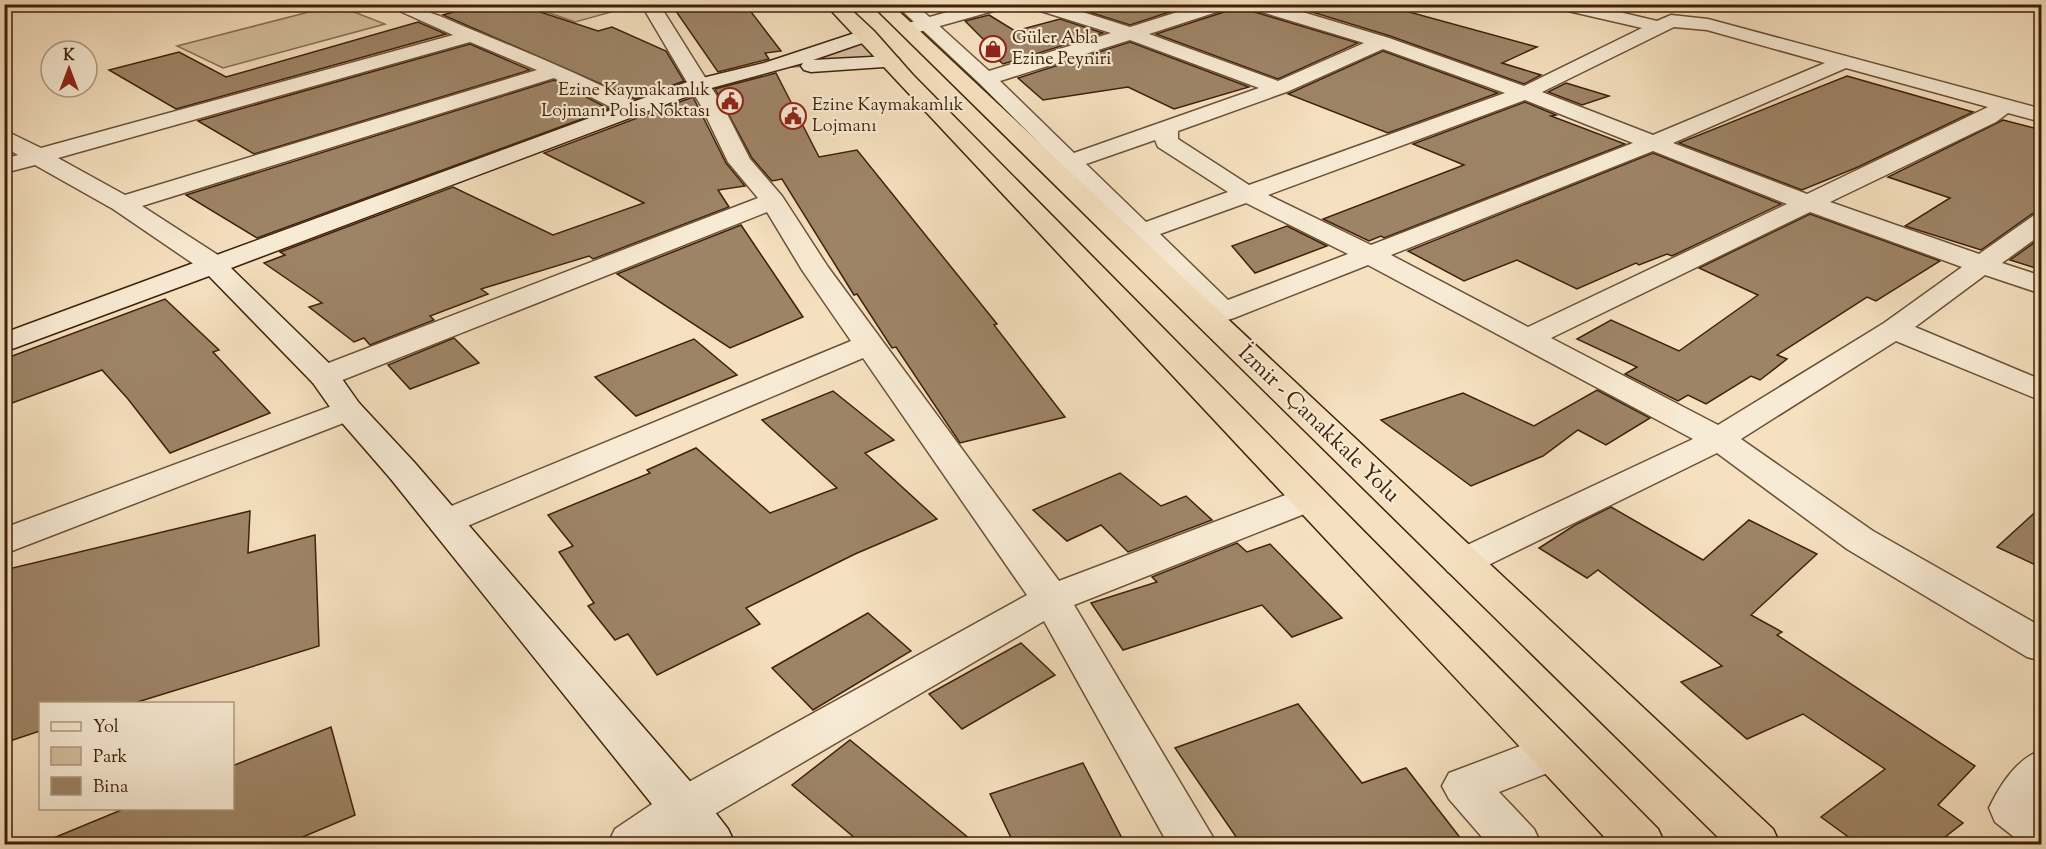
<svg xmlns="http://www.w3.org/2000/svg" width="2046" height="849" font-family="'Sorts Mill Goudy',serif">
<rect width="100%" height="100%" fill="#f5e0bf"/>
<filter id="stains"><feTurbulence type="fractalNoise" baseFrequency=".00333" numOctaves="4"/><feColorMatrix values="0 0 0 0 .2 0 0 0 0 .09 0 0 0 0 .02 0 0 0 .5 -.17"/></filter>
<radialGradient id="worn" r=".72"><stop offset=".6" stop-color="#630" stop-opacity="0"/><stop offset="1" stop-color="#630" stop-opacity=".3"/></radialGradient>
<g fill="#d6c0a0" stroke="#8a7054" stroke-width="1.5">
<polygon points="620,4 622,9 575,22 527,5"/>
<polygon points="336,5 385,24 223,68 177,46"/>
<polygon points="867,35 891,62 770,68"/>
</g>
<g fill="#9e8467" stroke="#3f2108" stroke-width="1.5">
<polygon points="482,4 516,4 598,31 612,27 666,51 684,81 635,99 443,15"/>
<polygon points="671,4 745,4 781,51 765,53 769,59 718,72"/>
<polygon points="1116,4 1194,4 1130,25 1089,12"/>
<polygon points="1234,4 1244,4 1248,10 1358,43 1278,79 1156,34 1230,10"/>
<polygon points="1335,4 1380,4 1537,47 1502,63 1541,75 1524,84 1390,36 1312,12"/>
<polygon points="989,15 1015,31 1060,19 1103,33 1003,64 983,46 989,45 965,21"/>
<polygon points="418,22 446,34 176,109 109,70 179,52 226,77"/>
<polygon points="1130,42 1249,87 1174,109 1128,87 1043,100 1018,78"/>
<polygon points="470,44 530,70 254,154 198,121"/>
<polygon points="1383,51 1498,93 1388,133 1288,94"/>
<polygon points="776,73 819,157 857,150 997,324 994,325 1065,417 960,443 896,347 892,348 857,294 854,295 782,179 772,181 752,158 715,89"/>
<polygon points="1847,76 1973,112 1858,167 1802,190 1679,143"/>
<polygon points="554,80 609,109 257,238 186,195"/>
<polygon points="1566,83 1609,96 1582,105 1548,92"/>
<polygon points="693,97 726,163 745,186 718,190 729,207 593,259 589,256 481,289 488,294 430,316 434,320 370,345 364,338 354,342 309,307 322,303 264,263 285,255 280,252 453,187 553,235 644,203 544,153"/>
<polygon points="1525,102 1556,115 1551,116 1625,144 1384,238 1381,236 1369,241 1323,219 1464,165 1413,144"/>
<polygon points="2003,120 2042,130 2042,211 2032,214 1981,250 1905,226 1950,198 1888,177"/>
<polygon points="1653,153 1781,204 1672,256 1667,254 1639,265 1636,263 1577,289 1517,260 1464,281 1408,251"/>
<polygon points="1810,214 1940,261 1876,301 1867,297 1777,355 1787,359 1760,380 1751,376 1706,404 1688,395 1678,401 1625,374 1637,367 1577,339 1611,320 1679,351 1758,295 1699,268"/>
<polygon points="741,225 803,317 730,348 617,274"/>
<polygon points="1287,226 1327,246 1255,273 1232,246"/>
<polygon points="2042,237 2042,270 2010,260"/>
<polygon points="165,299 219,350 213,352 270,413 170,453 128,399 102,370 4,406 4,359"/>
<polygon points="454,338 479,363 410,389 388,365"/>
<polygon points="694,339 737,375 636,416 595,377"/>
<polygon points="1597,390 1650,418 1606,445 1578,430 1543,456 1471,486 1381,420 1463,393 1534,426"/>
<polygon points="833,391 894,440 865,453 937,519 855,554 746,608 760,624 657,675 628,634 615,640 588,606 594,603 559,552 573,546 548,515 650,473 647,470 696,448 770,513 837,488 762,420"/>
<polygon points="1120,473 1161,506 1186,496 1212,520 1128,552 1101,525 1067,541 1033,510"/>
<polygon points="2042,506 2042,568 1997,547"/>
<polygon points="1611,507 1703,560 1749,520 1817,554 1751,615 1782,632 1777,635 1975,766 1938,805 1963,823 1936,844 1858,844 1821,817 1885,769 1803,714 1747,739 1681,682 1722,666 1598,570 1587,578 1539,548 1575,525"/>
<polygon points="250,511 248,553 315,535 319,646 131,704 40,704 40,731 4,743 4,570"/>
<polygon points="1237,543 1247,552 1270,544 1342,618 1292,637 1262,605 1123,650 1091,603 1157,582 1152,577"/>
<polygon points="868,613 911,651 813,710 772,668"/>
<polygon points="1021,643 1055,675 962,729 929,694"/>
<polygon points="1298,704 1362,783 1406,768 1465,844 1241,844 1175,748"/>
<polygon points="331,727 355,815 286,844 39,844 126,808 232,808 232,766"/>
<polygon points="850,740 976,844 862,844 792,785"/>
<polygon points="1083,763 1125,844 1014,844 990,794"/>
</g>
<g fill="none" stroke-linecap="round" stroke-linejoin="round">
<defs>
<g id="minor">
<path d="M384,4C420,4 447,20 480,33C534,55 587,78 640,104L643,109L640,114H624L554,78L142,206L221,257L225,263L221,269L211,271L201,269L113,209L35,165L4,173V159L18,155L4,147V130L41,148L453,35ZM470,42L537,70L125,195L58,158Z"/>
<polygon points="641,4 659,4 723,106 750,159 782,196 828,267 1059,581 1296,491 1309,488 1322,491 1327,499 1322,507 1074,605 1217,844 1168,844 1044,621 701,822 669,844 608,844 615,829 667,794 1027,595 863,358 458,530 445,534 432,530 427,522 432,514 851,341 802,270 767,212 335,383 324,385 313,383 308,376 313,369 758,198 728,162 701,106"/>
<path d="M895,4H915L989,71L1111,33L1031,8L1028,4H1057L1130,27L1203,4H1232L1229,8L1149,34L1278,81L1364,43L1249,8L1246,4H1276L1389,38L1524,86L1642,28L1555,8L1552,4H1586L1657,21L1671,15L1708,19L2042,109V122L2008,113L1996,122L1830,202L1979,254L2033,216L2042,213V234L2002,263L2042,276V294L1985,275L1915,327L2042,380V401L1896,341L1741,439L1873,531L2042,627V661L2027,657L1847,549L1717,453L1474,572L1461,576L1448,572L1442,563L1448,554L1693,439L1368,265L1234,318L1224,321L1214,318L979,83ZM1674,27L1707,30L1825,63L1653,135L1542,92ZM1130,40L1259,88L1074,153L1000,81ZM1383,49L1505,93L1249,185L1178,139V131L1289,91ZM1846,68L1988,107L1807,194L1673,143ZM1525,100L1633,143L1371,245L1268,195ZM1155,140L1158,147L1228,192L1146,222L1086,164ZM1653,151L1787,204L1528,327L1391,255ZM1246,203L1348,254L1228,300L1160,234ZM1810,212L1962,267L1884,323L1718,425L1551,338Z"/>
<polygon points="348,400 359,403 364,410 359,417 4,554 4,528"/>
<polygon points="1552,734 1568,739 1574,752 1568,765 1499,792 1534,829 1541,844 1488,844 1449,799 1442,786 1449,773"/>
<path d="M2042,750V844H2023L1995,822L1989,808C2000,785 2017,758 2042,750Z"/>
</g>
<polygon id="tertiary" points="976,4 1007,4 1004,8 908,35 899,29 901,25"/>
<polygon id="secondary" points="867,29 876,35 874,39 813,60 891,56 898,58 901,62 898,66 811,72 804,70 801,66 803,63 704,90 231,268 335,369 359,403 414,462 701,794 728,829 735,844 684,844 390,478 337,417 313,383 209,276 4,352 4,333 199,261 201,257 214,256 690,81 764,63"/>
<g id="trunk">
<polygon points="825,4 845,4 874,31 913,75 1658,829 1665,844 1611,844"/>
<polygon points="871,4 891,4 1773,829 1780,844 1725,844"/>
</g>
</defs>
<use href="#minor" stroke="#6c5136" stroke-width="3"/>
<use href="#tertiary" stroke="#6c5136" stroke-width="3"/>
<use href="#secondary" stroke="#3f2108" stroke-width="3"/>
<use href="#trunk" stroke="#3f2108" stroke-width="3"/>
<use href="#minor" fill="#f8ebd5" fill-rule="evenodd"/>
<use href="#tertiary" fill="#f8ebd5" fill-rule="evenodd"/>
<use href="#secondary" fill="#f8ebd5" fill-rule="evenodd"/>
<use href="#trunk" fill="#f5e0bf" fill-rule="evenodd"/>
</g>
<defs>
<symbol id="shop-ring" viewBox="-11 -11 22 22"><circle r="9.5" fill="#f8ebd5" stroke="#8f2418" stroke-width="1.5"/><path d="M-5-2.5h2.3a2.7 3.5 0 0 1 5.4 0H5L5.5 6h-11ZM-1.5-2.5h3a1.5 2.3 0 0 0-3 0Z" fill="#8f2418"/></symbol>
<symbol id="civic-ring" viewBox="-11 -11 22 22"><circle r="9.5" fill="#f8ebd5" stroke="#8f2418" stroke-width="1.5"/><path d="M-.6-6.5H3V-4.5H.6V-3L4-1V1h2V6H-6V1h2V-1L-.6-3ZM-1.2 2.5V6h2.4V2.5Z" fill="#8f2418"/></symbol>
</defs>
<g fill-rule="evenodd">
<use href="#shop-ring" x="978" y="34" width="30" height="30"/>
<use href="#civic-ring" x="715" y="86" width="30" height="30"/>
<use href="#civic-ring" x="778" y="101" width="30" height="30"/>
</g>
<g text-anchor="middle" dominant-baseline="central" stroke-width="4.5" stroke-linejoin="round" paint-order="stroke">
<g font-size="18" fill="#3f2108" stroke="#f8ebd5" text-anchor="start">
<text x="1012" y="39">Güler Abla<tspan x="1012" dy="21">Ezine Peyniri</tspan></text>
<text x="710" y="91" text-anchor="end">Ezine Kaymakamlık<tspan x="710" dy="21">Lojmanı Polis Noktası</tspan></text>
<text x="812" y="106">Ezine Kaymakamlık<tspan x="812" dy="21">Lojmanı</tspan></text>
</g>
<g font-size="22" fill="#3f2108" stroke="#f8ebd5">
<text transform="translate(1318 425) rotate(44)">İzmir - Çanakkale Yolu</text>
</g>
</g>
<rect width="2046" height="849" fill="none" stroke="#f5e0bf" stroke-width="24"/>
<rect x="6" y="6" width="2034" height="837" fill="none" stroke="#3f2108" stroke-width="3"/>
<rect x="12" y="12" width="2022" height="825" fill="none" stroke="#3f2108" stroke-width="1.5"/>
<rect x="39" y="702" width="195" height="108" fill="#f8ebd5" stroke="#ae9a83" stroke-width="1.5"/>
<rect x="51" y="722" width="30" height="9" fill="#f8ebd5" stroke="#ae9a83" stroke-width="1.5"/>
<text x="93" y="732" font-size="18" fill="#3f2108">Yol</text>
<rect x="51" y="747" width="30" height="18" fill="#d6c0a0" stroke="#ae9a83" stroke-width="1.5"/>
<text x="93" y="762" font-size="18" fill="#3f2108">Park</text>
<rect x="51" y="777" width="30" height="18" fill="#9e8467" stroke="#ae9a83" stroke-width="1.5"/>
<text x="93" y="792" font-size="18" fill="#3f2108">Bina</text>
<g transform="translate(69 69)"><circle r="28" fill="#f8ebd5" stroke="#ae9a83" stroke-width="1.5"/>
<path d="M0-4.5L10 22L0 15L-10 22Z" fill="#8f2418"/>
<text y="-9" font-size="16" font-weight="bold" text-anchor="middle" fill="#3f2108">K</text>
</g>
<rect width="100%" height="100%" filter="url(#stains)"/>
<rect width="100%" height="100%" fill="url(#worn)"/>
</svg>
